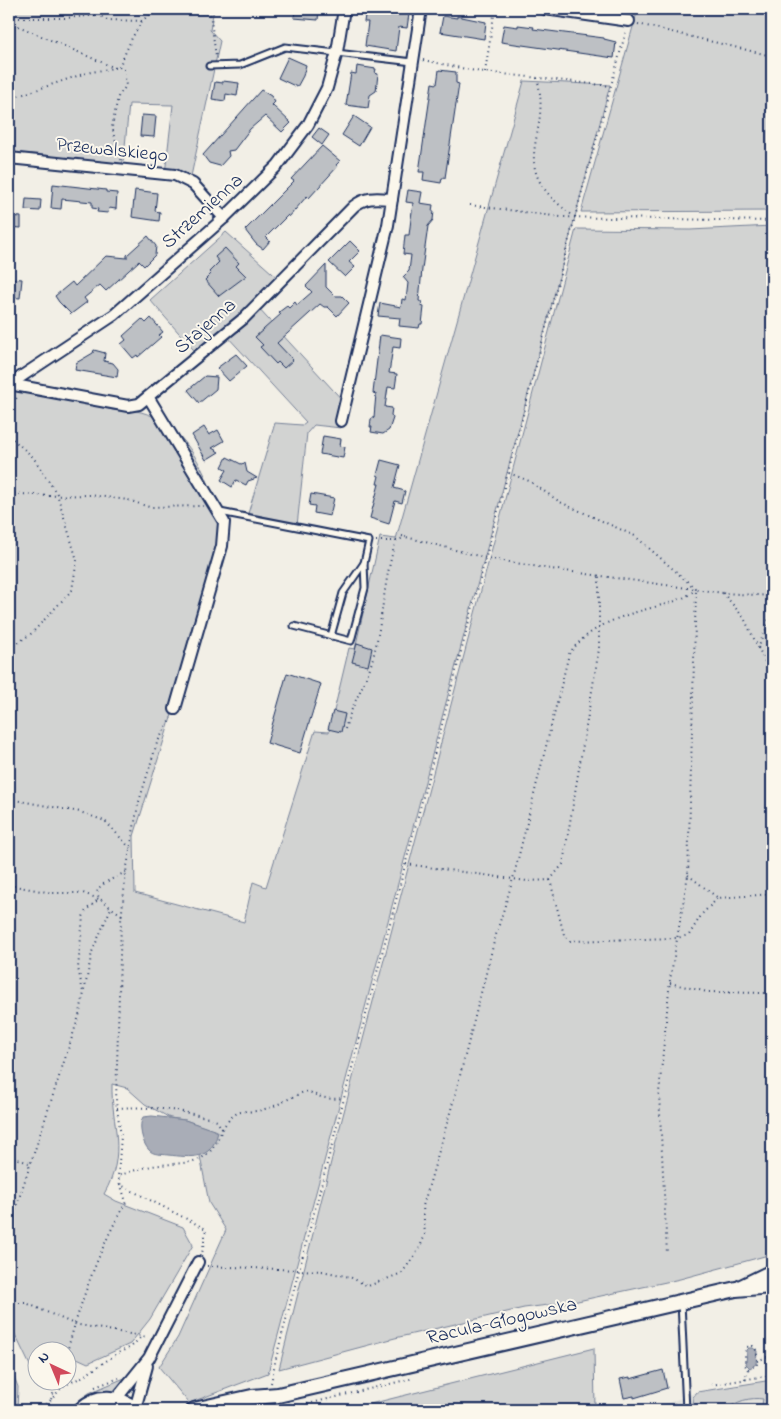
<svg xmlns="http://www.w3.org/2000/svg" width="781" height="1419" font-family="'Indie Flower',sans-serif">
<rect width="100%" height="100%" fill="#f2efe6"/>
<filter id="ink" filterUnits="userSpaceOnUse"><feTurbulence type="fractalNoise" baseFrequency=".02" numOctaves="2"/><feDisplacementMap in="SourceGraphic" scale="10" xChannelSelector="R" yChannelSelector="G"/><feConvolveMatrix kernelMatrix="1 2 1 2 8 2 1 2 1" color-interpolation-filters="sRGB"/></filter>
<g filter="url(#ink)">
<polygon fill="#e2e1dc" points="772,1382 772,1410 650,1410 697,1392"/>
<g fill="#d2d3d2" stroke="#768198">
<polygon points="9,9 214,9 210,30 220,41 190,181 165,174 173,105 129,104 124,157 120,171 9,161"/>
<polygon points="638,9 772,9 772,211 581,212"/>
<path d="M524,81L610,85L268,1373L189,1403L159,1367L178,1337L226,1230L209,1203L200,1156L207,1151V1128L185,1120L170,1118L145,1104L127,1088L112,1084C111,1126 128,1152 104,1194L116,1201L183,1227L193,1245L150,1319L130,1344L88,1363L77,1358L68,1369V1352H38L37,1380L9,1322V385C44,392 78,401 113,410C120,412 128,409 136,411C192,421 216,494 226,542L134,836L135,893L244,922L253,882L266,887L315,731L329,732L349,648L355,649L380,537L396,539Z"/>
<polygon points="772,226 772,1254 680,1279 573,1302 524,1308 395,1338 279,1369 335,1146 576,229 690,230"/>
<polygon points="226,232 281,281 257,307 345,403 341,428 314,425 307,433 297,526 247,517 275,423 302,425 306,422 226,335 200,357 150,300"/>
<polygon points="594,1348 595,1410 371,1410 370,1404"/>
<polygon points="9,1363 18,1387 17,1410 9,1410"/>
<path d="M127,1377L117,1391C102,1396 85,1397 74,1410H67L89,1393Z"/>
<path d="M772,1380V1410L762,1405L763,1399C751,1397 735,1401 727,1410H694L693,1397L697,1392Z"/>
</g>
<g fill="#a9adb7" stroke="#707b93">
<path d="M152,1116L185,1120L214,1130L218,1132C211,1162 191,1157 168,1155C162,1154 153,1155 149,1150C142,1143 138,1125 143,1117Z"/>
<polygon points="749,1348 753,1348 757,1351 756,1364 750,1368 746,1364 747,1350"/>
</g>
<g fill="#bdc0c4" stroke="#1b2f5e">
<polygon points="295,9 319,9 318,20 294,18"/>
<polygon points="366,9 394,9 404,10 403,13 409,14 407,28 399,27 396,51 365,46 368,22 364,22"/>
<polygon points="443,16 457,18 457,16 486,22 484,39 440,32"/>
<polygon points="504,25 518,27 518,25 534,27 533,29 604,38 604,39 616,42 614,58 501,42"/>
<polygon points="288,57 306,65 303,76 297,87 278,78"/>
<polygon points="357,66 376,69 375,73 378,74 376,91 370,95 368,108 346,105 351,73 356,74"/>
<polygon points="439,70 456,72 456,83 459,84 445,178 442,178 441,183 423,180 424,172 419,172 432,83 437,84"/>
<polygon points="223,81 239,83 237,96 226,94 225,101 212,99 215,82 223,83"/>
<polygon points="261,90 271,96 275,102 272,105 291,123 282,132 265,116 250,129 234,150 228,151 229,156 220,166 209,163 203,155"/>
<polygon points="142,115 156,116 154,137 140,136"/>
<polygon points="354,116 370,127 359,146 342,135"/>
<polygon points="319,128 329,135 322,145 312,137"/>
<polygon points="322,146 340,161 336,165 338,166 309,198 307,196 289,217 288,215 266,237 270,241 263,249 256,244 245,230 294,181 291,179"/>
<polygon points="53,184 106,190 106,192 117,193 116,209 109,208 108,213 97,212 98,209 92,208 92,202 62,199 61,209 51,208"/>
<polygon points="135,190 157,193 155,211 160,212 159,221 132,217"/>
<polygon points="408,190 422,192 420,203 433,205 432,211 434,211 433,220 428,226 422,269 419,301 422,302 421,306 424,307 422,324 420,324 419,328 399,326 400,318 378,316 380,303 401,307 402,299 406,300 408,283 403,277 409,271 411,255 403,254 405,235 409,235 413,203 406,202"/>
<polygon points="26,199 41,200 40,211 25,210"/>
<polygon points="9,216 21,217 21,228 9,227"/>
<polygon points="148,236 156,246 155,255 144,266 139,261 106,291 100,285 84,298 87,302 71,314 59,302 55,296 72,282 75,286 106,256 127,258 127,255"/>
<polygon points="350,241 360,251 349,262 355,267 345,277 329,262"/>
<polygon points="225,248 239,263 236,266 246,276 219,296 205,280 211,274 209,272 219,262 215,257"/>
<polygon points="326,265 326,287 335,296 342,296 349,303 337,316 328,307 324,307 320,304 277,343 293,360 284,368 278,362 276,364 260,347 263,345 255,337 281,314 279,312 287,306 289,308 295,302 297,305 312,292 306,286"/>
<polygon points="11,278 22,279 20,298 9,297"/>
<polygon points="151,318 163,332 159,335 161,337 138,357 137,355 133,358 121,344 126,340 123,336 142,319 146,323"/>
<polygon points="380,335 401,338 400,348 393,347 389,373 397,374 395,388 388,387 385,407 392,408 391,415 393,418 389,430 383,434 371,432 372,427 370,427 371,419 374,417 376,394 373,393"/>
<polygon points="94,350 105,353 104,361 113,363 118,369 117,377 75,370 76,363 93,353"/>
<polygon points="236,354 247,366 229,381 217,368"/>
<polygon points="205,376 217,377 216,389 199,403 188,390"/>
<polygon points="204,427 209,435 218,430 224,441 212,448 219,452 206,460 192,435"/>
<polygon points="323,436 341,439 340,446 345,447 343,458 320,454"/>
<polygon points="227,457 241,464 245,463 247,472 257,478 248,481 246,485 236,480 232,487 221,480 227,470 222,467"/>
<polygon points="381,460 400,465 394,488 405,491 402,503 395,501 389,524 370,518 379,484 377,484 379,476 377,475"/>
<polygon points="311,494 334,498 330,516 314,513 315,506 309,505"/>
<polygon points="357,643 372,648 368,666 352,662"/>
<polygon points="287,673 321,684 300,753 267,743"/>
<polygon points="333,711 345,714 341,732 328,729"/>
<polygon points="663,1370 667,1388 634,1398 634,1396 624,1398 620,1379 630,1377 630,1379"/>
</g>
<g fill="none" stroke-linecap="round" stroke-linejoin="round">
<defs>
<g id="lane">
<polyline points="209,66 240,65 285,47 413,62"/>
<polyline points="220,512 369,541 364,563 365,588 351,641 294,626"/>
<polyline points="331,636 343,593 364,563"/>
<polyline points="681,1302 686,1410"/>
</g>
<g id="street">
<polyline points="545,9 629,21"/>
<polyline points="9,158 175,175 193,184 224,218"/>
<path d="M9,384L128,406L139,404L243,319L354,206C367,196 377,198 392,199"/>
<polyline points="10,384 114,315 224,218 278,165 308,125 327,88 337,52 344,9"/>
<polyline points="149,398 224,522 222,546 175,709"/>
<polyline points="341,421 388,225 421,9"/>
<polyline points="116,1399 149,1358 198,1262"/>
<polyline points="135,1409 147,1366"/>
</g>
<g id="secondary">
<polyline points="741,1287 772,1272"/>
<path d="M81,1410C97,1394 119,1396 136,1410"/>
<polyline points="194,1410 252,1397 278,1395 736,1289 772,1286"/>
</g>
</defs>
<use href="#lane" stroke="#1b2f5e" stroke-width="9"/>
<use href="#street" stroke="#1b2f5e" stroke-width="14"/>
<use href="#secondary" stroke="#1b2f5e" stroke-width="18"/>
<g stroke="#1b2f5e" stroke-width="2" stroke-dasharray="1 4" stroke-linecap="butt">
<polyline points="96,9 99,15 107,20 142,21 151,13 172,9"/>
<polyline points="177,9 192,13 210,13 216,57"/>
<polyline points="151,13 154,9"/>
<polyline points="9,18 65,18 99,15"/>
<polyline points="9,22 115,68"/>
<polyline points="638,24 772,56"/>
<polyline points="423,60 475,71 611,86"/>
<polyline points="119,67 132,38 142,21"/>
<polyline points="485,72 495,9"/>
<path d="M537,78C554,141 500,164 575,217"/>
<polyline points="9,99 86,73 119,67 124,69 126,86 118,97 112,127 121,160"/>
<polyline points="470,205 561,217 772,221"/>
<polyline points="9,412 17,397"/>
<polyline points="9,436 33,457 57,494 77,560 72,590 32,633 9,649"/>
<polyline points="509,473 529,481 560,502 635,536 696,589 688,875 670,980 659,1093 667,1254"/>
<polyline points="9,493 48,496 90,495 128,500 149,507 203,506"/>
<polyline points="402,536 486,558 551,569 723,593 772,596"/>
<polyline points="376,541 396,541 406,537"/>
<polyline points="723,593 744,618 772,676"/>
<polyline points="758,649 772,611"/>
<path d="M345,729C352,703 368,680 374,654C383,617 384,578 396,541"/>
<polyline points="9,799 80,812 105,821 130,848"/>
<polyline points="406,864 527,881 550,880 563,864 599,649 599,576"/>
<polyline points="688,875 718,898 772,894"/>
<polyline points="550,880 564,935 570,941 677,938 689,935 702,914 718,898"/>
<polyline points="9,885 52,893 83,893 99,899 86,910 83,917 78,968 83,992"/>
<path d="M122,915C86,892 91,889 126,872"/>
<polyline points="670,983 707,992 765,993"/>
<path d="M117,1108C149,1106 187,1110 217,1121L222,1129C209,1169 186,1161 152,1166C141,1168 129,1172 118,1176"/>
<path d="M222,1129C240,1103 242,1116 265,1109C281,1105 292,1095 308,1091C320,1098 329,1100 343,1098"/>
<polyline points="9,1156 29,1163"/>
<polyline points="119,1184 206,1229 202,1254"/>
<polyline points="9,1229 80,1013 92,952 111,908"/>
<path d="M207,1266L322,1271L350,1277L368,1286L402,1273L419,1249L425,1235L423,1206L454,1099L495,938L513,879L569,654C588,627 620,616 651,608C668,603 683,601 696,589"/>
<polyline points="9,1303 26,1303 74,1324 147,1337"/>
<path d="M67,1352C81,1300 99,1249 126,1202L118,1176L121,1136L116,1102L121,921L126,872L138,805L157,743L171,718"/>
<polyline points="757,1361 772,1355"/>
<polyline points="745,1380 748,1369 745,1365 745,1352 747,1347 753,1346 757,1351 757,1365 748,1369"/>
<polyline points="271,1383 276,1358 575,217 626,31"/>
<polyline points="711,1385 772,1375"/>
<polyline points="95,1387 119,1378"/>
<polyline points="51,1399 58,1382"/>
<polyline points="38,1410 50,1401 63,1386 84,1376 118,1353 131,1347 141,1337"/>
<polyline points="63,1410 70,1403"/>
<polyline points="283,1410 414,1378"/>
<polyline points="666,1410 677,1402"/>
<polyline points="763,1410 772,1405"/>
</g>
<use href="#lane" stroke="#fbf7ec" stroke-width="5"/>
<use href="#street" stroke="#fbf7ec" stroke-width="10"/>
<use href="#secondary" stroke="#fbf7ec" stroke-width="14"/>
</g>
</g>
<g text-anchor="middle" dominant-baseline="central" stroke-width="4" stroke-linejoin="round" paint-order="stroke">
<g font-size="20" fill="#1b2f5e" stroke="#fbf7ec">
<text transform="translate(112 151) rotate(6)">Przewalskiego</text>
<text transform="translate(203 212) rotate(-42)">Strzemienna</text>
<text transform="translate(206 327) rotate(-41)">Stajenna</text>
<text transform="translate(502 1322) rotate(-13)">Racula-Głogowska</text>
</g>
</g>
<rect width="781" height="1419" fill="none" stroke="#fbf7ec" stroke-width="30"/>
<rect x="15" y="15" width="751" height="1389" fill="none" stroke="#1b2f5e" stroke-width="2" filter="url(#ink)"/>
<g transform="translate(52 1366) rotate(316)"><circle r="24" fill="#fbf7ec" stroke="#a1a7b3"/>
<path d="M0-4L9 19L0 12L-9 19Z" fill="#d1495b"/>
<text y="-8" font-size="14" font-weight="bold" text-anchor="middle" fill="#1b2f5e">N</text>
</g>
</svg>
